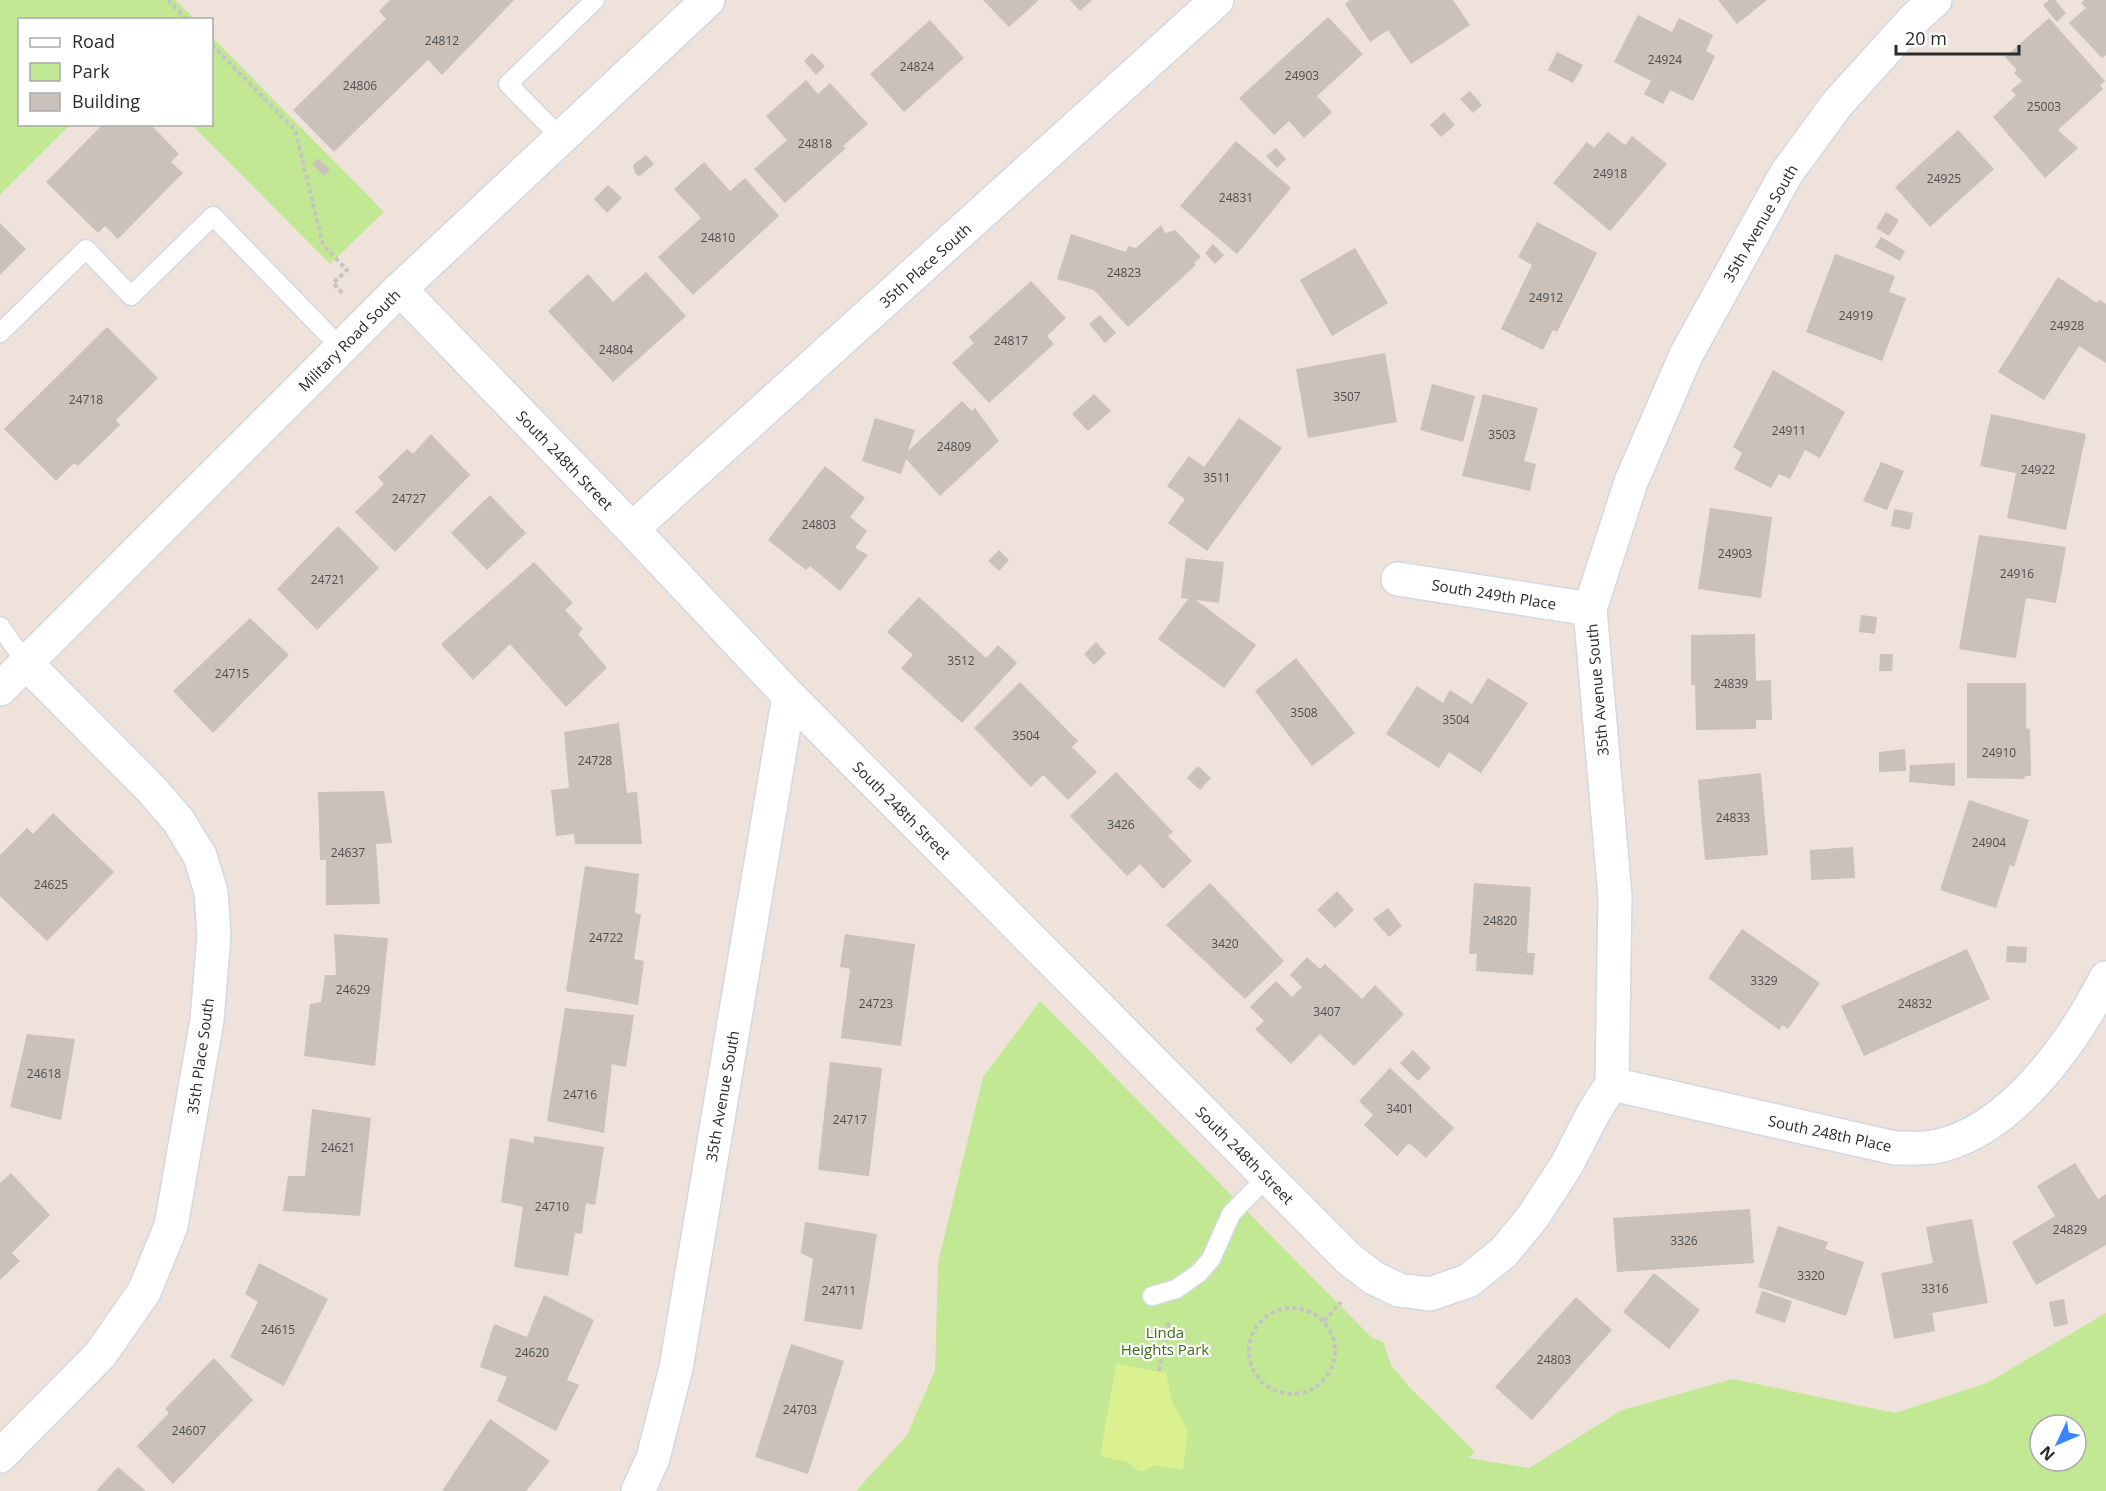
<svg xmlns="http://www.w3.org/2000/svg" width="2106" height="1491" font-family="'Open Sans',sans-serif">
<rect width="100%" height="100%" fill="#eee2db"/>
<g fill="#c2e894" fill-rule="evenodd">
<polygon points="0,0 175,0 195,19 20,20 20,124 70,125 0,195"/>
<polygon points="212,37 384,212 330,264 192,125 212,124"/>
<path d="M1040,1001L1371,1337L1383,1342L1391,1365L1410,1388L1475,1452L1468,1458L1529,1468L1622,1410L1733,1379L1895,1413L1987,1383L2106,1313V1491H856L907,1435L935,1370L938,1263L983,1077ZM2040,1425H2076V1461H2040Z"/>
</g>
<polygon fill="#dbf08f" points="1116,1364 1166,1373 1172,1402 1188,1430 1183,1470 1154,1465 1145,1471 1139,1471 1127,1462 1100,1456"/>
<g fill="#c9c1ba">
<polygon points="390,0 514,0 442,75 428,60 334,152 293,110 386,19 379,11"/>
<polygon points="983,0 1039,0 1009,27"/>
<polygon points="1070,0 1092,0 1080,11"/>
<polygon points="1350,0 1453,0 1470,25 1411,64 1388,30 1370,42 1345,4"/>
<polygon points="1718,0 1767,0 1737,24"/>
<polygon points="2049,0 2055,0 2066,13 2057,22 2043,5"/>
<polygon points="2084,0 2106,0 2106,55 2102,58 2069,23 2086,8 2081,3"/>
<polygon points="1638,15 1672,32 1679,18 1713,35 1706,51 1715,56 1693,101 1670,90 1663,104 1644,94 1651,81 1614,62"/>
<polygon points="1328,17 1363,54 1317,96 1332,112 1304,138 1289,121 1274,135 1239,98"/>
<polygon points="2049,18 2105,81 2100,85 2103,89 2058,130 2078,148 2045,178 1993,117 2016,95 2011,90 2022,81 2014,73 2017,70 2005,57"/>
<polygon points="930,20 964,58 904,112 870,74"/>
<polygon points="1557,52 1583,65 1573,83 1548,70"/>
<polygon points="812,53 825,66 816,75 804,61"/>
<polygon points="806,80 818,94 830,83 868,124 843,146 846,148 785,203 754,169 787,140 766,116"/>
<polygon points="1470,91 1482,105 1473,113 1460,99"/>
<polygon points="1444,112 1455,125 1441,137 1430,125"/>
<polygon points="103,124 150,124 179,154 171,162 183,173 118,239 105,226 98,233 46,182"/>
<polygon points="1958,130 1994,169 1930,227 1895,187"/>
<polygon points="1608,132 1625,145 1632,136 1667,164 1610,231 1553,183 1587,142 1594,148"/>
<polygon points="1236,141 1291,188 1237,254 1180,206"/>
<polygon points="1276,148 1286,159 1277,168 1266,156"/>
<polygon points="646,155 654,164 640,176 636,175 633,165"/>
<polygon points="318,159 330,170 324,176 312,164"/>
<polygon points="704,162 730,191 745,178 779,216 693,295 658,257 701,218 674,189"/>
<polygon points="608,185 622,198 607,213 594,199"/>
<polygon points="1886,212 1899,220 1889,236 1876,228"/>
<polygon points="1537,222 1597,253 1557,332 1553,330 1543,350 1501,329 1532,265 1518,257"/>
<polygon points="0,223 26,249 0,275"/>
<polygon points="1161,225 1165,233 1175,230 1201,257 1194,263 1196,265 1128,327 1094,290 1057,279 1071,234 1126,252 1128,246 1136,248"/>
<polygon points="1881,237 1905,251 1900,261 1875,247"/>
<polygon points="1213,244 1224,255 1215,264 1205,253"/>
<polygon points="1355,248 1388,303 1332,336 1300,280"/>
<polygon points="1835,254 1895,276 1889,292 1906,298 1882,361 1806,332"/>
<polygon points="646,272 686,316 613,382 548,311 588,274 613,302"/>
<polygon points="2058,277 2097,303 2099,300 2106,304 2106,363 2079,346 2044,400 1998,372"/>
<polygon points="1031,281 1066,318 1047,336 1054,344 989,403 952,363 974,343 969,337"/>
<polygon points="1100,315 1116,333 1105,343 1089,324"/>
<polygon points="107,327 158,378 116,420 120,425 78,466 74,463 56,481 4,429"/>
<polygon points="1385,353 1397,422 1308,438 1296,369"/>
<polygon points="1773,370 1845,412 1820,458 1805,450 1790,479 1779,474 1771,488 1734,469 1742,453 1733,447"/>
<polygon points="1432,384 1475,396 1463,442 1420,430"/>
<polygon points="1094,394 1111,411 1088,431 1072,414"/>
<polygon points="1483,394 1538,408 1524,461 1536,464 1530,491 1462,476"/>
<polygon points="962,401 972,411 975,408 999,441 940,496 906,459 901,474 862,461 875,418 915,430 908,451"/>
<polygon points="1991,414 2086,434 2066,530 2007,518 2016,473 1980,466"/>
<polygon points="1239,418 1282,448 1207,551 1168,523 1185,499 1167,486 1189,456 1204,467"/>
<polygon points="431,434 470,475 395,552 355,512 384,484 378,477 407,449 413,454"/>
<polygon points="1881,462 1904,471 1887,510 1863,501"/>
<polygon points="825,466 865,498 850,517 867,531 855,548 868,555 840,591 810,566 806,570 768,540"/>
<polygon points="490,495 526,533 487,570 451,533"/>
<polygon points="1710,508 1772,517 1761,598 1698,589"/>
<polygon points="1894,509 1913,513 1910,530 1891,526"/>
<polygon points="338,526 379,568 317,630 277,589"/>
<polygon points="1979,535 2066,547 2056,603 2026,598 2016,658 1959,649"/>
<polygon points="999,550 1009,560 999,571 988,561"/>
<polygon points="1186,558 1224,562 1219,603 1196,600 1256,645 1224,688 1158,639 1188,599 1181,598"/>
<polygon points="534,562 573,603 565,610 583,629 578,634 607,668 566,707 510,644 473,680 441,644"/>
<polygon points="919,597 986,658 998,645 1017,663 962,723 901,668 913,655 887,632"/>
<polygon points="1861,615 1877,617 1875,634 1859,632"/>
<polygon points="250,618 289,655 213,733 173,691"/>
<polygon points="1755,634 1756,681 1771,680 1772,720 1756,720 1756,729 1696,730 1695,685 1691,685 1691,635"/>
<polygon points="1096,642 1106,653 1094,665 1084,654"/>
<polygon points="1880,654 1893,654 1892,671 1879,671"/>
<polygon points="1296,658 1355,733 1312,766 1255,691"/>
<polygon points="1488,678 1528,703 1481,773 1449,752 1439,768 1386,734 1417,686 1443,703 1450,690 1472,704"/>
<polygon points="1020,682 1078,741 1072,747 1097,772 1068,800 1043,775 1031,787 974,728"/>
<polygon points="1967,683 2026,683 2026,728 2030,729 2031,776 2025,776 2024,779 1967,778"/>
<polygon points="619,723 627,793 637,792 642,844 575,844 574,834 556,836 551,790 569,788 564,732"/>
<polygon points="1905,749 1906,771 1879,772 1879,752"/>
<polygon points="1955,763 1955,786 1909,782 1910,765"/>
<polygon points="1198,766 1211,778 1200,790 1187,778"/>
<polygon points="1116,772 1173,832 1168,836 1192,861 1163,889 1140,864 1127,876 1070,816"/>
<polygon points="1761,773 1768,855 1705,860 1698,780"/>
<polygon points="384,791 392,843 376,844 380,904 326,905 326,860 320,860 318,792"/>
<polygon points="1969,800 2029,820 2014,867 2010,865 1996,908 1940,890"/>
<polygon points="53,813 114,872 47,941 0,896 0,855 27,828 33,834"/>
<polygon points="1853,847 1855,878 1811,880 1810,850"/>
<polygon points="585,866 639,874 635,913 641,915 634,959 644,961 638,1005 566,991"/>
<polygon points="1210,883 1284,961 1245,999 1166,925"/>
<polygon points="1474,883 1531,887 1527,953 1535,953 1533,975 1476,971 1477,954 1469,954"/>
<polygon points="1337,891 1354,910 1335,928 1317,910"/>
<polygon points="1388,908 1402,926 1389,937 1373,919"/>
<polygon points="1742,929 1820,983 1788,1029 1783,1025 1779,1030 1708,978"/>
<polygon points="334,934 388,938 375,1066 304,1056 310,1004 321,1002 325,975 336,975"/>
<polygon points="845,934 915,944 901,1046 841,1038 850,969 840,967"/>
<polygon points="2007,946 2027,947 2026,963 2006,962"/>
<polygon points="1967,949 1990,999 1864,1056 1841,1006"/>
<polygon points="1307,957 1320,969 1325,964 1362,999 1375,985 1404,1014 1354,1066 1320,1034 1291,1064 1255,1029 1264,1021 1250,1007 1276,981 1292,997 1302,987 1290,975"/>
<polygon points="565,1008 634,1015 626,1067 612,1064 604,1133 547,1121"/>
<polygon points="27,1034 75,1039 61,1120 10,1107"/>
<polygon points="1413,1050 1431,1068 1418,1081 1400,1063"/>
<polygon points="830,1062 882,1068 869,1176 818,1170"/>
<polygon points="1390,1068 1454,1128 1426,1158 1409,1143 1397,1156 1364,1125 1373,1115 1359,1101"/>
<polygon points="312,1109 371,1118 360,1216 283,1211 288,1176 305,1176"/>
<polygon points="534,1136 604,1147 595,1205 586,1203 582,1234 575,1233 568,1276 514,1267 523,1207 501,1202 510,1138 534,1143"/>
<polygon points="2075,1163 2098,1199 2106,1194 2106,1245 2036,1285 2012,1242 2055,1216 2037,1186"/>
<polygon points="11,1173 50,1215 12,1253 20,1261 0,1280 0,1183"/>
<polygon points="1750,1209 1754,1263 1617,1272 1613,1218"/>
<polygon points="1972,1219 1988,1303 1932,1313 1935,1331 1894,1339 1881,1273 1933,1263 1926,1227"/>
<polygon points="805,1222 877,1234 862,1330 804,1321 813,1259 801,1253"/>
<polygon points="1778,1226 1828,1242 1825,1249 1864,1262 1846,1316 1758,1287"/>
<polygon points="259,1263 328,1299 284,1386 230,1357 258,1302 245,1294"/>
<polygon points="1654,1273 1700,1310 1669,1349 1623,1312"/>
<polygon points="1762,1291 1792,1301 1785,1323 1755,1313"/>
<polygon points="544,1295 594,1320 567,1380 579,1385 556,1431 497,1401 507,1377 480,1367 494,1324 527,1337"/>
<polygon points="1576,1297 1612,1330 1532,1420 1495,1387"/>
<polygon points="2064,1299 2068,1324 2054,1327 2049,1302"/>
<polygon points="791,1344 844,1361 808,1474 755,1457"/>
<polygon points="214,1358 253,1400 173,1484 137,1446 169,1413 165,1409"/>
<polygon points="490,1419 550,1461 526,1491 442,1491"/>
<polygon points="118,1467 146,1491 96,1491"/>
</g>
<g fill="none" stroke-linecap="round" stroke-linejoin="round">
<defs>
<g id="lane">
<polyline points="561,138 508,84 595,0"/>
<polyline points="0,333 86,249 131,296 213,216 341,348"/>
<polyline points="0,626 26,663"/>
<polyline points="1152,1296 1176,1289 1199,1273 1211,1259 1231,1214 1267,1177"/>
</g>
<g id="street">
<polyline points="400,289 632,529 789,696 1349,1259 1374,1278 1399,1290 1430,1294 1468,1281 1503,1253 1532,1218 1566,1166 1595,1110 1612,1084 1615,896 1590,609 1631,482 1686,355 1786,174 1837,104 1914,19 1935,0"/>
<polyline points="632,529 1217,0"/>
<polyline points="1398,579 1590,609"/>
<path d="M1612,1084L1895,1148C1907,1148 1921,1149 1933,1147C2009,1134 2073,1043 2106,978"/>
<polyline points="0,1456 100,1355 144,1292 171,1226 207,1020 214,935 211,892 200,856 178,820 151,789 26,663"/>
<polyline points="638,1491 653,1458 676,1368 789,696"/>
</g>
<polyline id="secondary" points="0,689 400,289 708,0"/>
</defs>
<use href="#lane" stroke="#d1d9e4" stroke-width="21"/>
<use href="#street" stroke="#d1d9e4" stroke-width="36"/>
<use href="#secondary" stroke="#d1d9e4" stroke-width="36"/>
<g stroke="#c4c4c4" stroke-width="4" stroke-dasharray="4.5 3" stroke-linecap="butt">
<polyline points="168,0 187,20"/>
<polyline points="212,45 295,130 323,245 347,270 333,283 343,294"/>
<circle cx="1292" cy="1351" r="43"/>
<polyline points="1324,1321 1341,1302"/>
<polyline points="1159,1371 1169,1322"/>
</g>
<use href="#lane" stroke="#fff" stroke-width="18"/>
<use href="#street" stroke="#fff" stroke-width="33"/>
<use href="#secondary" stroke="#fff" stroke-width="33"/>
</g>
<g text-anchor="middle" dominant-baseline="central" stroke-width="4.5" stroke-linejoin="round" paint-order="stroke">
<g font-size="12" fill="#52504f">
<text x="442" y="40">24812</text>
<text x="1665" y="59">24924</text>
<text x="917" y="66">24824</text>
<text x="1302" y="75">24903</text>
<text x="360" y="85">24806</text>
<text x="2044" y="106">25003</text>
<text x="815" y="143">24818</text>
<text x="1610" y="173">24918</text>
<text x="1944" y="178">24925</text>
<text x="1236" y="197">24831</text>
<text x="718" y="237">24810</text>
<text x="1124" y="272">24823</text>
<text x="1546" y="297">24912</text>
<text x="1856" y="315">24919</text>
<text x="2067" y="325">24928</text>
<text x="1011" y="340">24817</text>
<text x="616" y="349">24804</text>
<text x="1347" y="396">3507</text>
<text x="86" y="399">24718</text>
<text x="1789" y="430">24911</text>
<text x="1502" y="434">3503</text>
<text x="954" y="446">24809</text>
<text x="2038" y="469">24922</text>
<text x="1217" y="477">3511</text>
<text x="409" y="498">24727</text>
<text x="819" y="524">24803</text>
<text x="1735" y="553">24903</text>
<text x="2017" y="573">24916</text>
<text x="328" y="579">24721</text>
<text x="961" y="660">3512</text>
<text x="232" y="673">24715</text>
<text x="1731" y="683">24839</text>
<text x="1304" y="712">3508</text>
<text x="1456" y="719">3504</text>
<text x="1026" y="735">3504</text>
<text x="1999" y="752">24910</text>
<text x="595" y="760">24728</text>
<text x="1733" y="817">24833</text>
<text x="1121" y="824">3426</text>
<text x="1989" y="842">24904</text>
<text x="348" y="852">24637</text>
<text x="51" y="884">24625</text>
<text x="1500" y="920">24820</text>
<text x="606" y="937">24722</text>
<text x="1225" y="943">3420</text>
<text x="1764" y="980">3329</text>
<text x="353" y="989">24629</text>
<text x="876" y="1003">24723</text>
<text x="1915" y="1003">24832</text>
<text x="1327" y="1011">3407</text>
<text x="44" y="1073">24618</text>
<text x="580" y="1094">24716</text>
<text x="1400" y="1108">3401</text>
<text x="850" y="1119">24717</text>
<text x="338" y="1147">24621</text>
<text x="552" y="1206">24710</text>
<text x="2070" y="1229">24829</text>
<text x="1684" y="1240">3326</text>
<text x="1811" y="1275">3320</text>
<text x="1935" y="1288">3316</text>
<text x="839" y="1290">24711</text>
<text x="278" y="1329">24615</text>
<text x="532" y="1352">24620</text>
<text x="1554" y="1359">24803</text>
<text x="800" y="1409">24703</text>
<text x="189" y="1430">24607</text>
</g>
<g font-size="15" fill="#2b2b2b" stroke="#fff">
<text transform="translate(1760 223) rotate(-60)">35th Avenue South</text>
<text transform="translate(925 265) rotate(-42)">35th Place South</text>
<text transform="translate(349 340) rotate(-45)">Military Road South</text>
<text transform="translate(565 460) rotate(46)">South 248th Street</text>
<text transform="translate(1494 594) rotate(9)">South 249th Place</text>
<text transform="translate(1597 690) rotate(-95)">35th Avenue South</text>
<text transform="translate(902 810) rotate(45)">South 248th Street</text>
<text transform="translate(200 1056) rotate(-82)">35th Place South</text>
<text transform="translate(722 1096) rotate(-80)">35th Avenue South</text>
<text transform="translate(1830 1133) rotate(12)">South 248th Place</text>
<text transform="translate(1245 1155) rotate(45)">South 248th Street</text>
</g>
<g font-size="15" fill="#3a6d15" stroke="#fff">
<text x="1165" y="1332">Linda<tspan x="1165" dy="17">Heights Park</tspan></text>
</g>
</g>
<rect x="18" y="18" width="195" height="108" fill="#ffffff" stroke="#aaaaaa" stroke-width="1.5"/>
<rect x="30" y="38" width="30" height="9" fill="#ffffff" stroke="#aaaaaa" stroke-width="1.5"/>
<text x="72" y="48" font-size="18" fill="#2b2b2b">Road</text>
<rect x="30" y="63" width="30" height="18" fill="#c2e894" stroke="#aaaaaa" stroke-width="1.5"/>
<text x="72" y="78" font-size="18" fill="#2b2b2b">Park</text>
<rect x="30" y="93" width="30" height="18" fill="#c9c1ba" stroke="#aaaaaa" stroke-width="1.5"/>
<text x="72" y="108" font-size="18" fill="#2b2b2b">Building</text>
<g transform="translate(2058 1443) rotate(226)"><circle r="28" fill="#ffffff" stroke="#aaaaaa" stroke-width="1.5"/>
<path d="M0-4.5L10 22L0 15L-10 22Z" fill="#3786ff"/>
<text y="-9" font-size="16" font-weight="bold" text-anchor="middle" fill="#2b2b2b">N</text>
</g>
<path d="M1896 45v9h123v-9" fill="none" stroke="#2b2b2b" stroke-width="3"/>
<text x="1905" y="45" font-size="18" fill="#2b2b2b" stroke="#ffffff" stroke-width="4.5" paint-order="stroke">20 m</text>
</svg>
